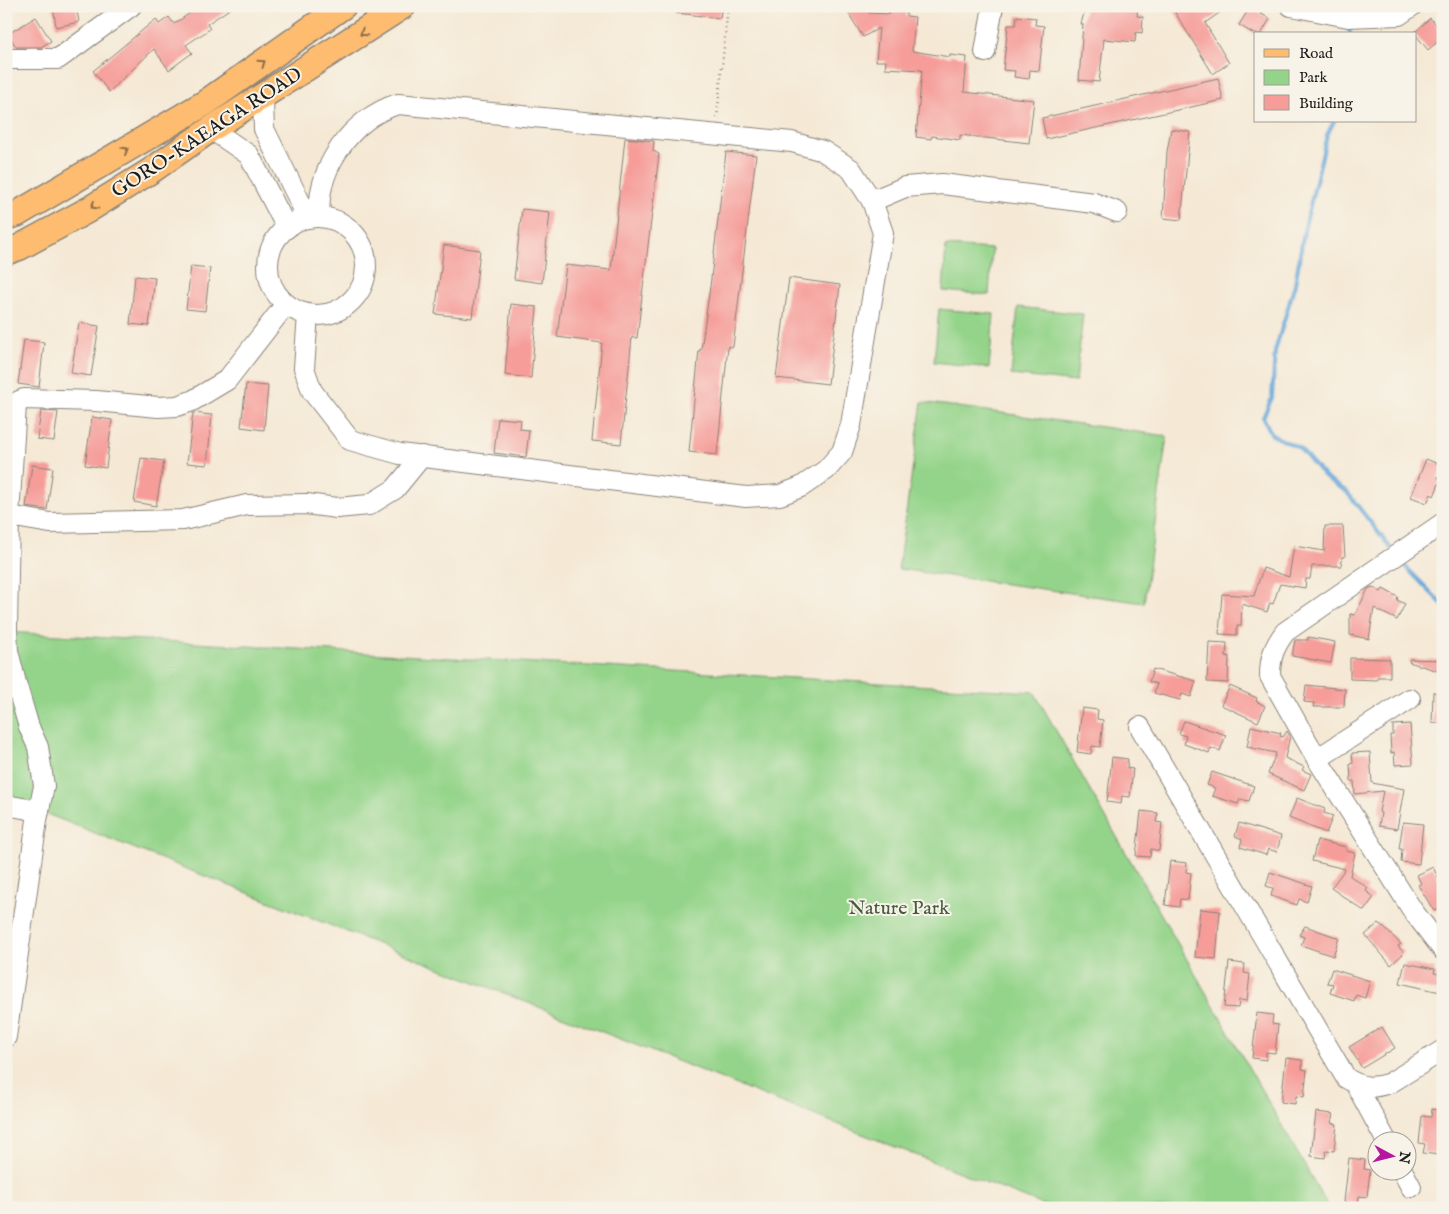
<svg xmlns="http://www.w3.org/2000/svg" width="1449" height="1214" font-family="'IM FELL English',serif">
<rect width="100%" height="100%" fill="#f7f3e8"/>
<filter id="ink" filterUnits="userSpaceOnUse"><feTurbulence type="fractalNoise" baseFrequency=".02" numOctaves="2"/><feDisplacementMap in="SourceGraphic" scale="10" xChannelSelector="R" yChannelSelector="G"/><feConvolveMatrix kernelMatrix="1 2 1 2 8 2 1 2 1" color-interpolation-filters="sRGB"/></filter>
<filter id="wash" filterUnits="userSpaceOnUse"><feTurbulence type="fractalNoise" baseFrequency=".0096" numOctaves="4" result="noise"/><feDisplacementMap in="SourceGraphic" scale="20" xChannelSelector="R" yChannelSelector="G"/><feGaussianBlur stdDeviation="1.12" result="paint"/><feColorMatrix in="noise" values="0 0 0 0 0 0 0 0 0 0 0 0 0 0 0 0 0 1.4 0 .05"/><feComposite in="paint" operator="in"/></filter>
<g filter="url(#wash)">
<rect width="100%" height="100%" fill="#f5e9d5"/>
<g fill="#94d48a" stroke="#587853">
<polygon points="946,246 992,249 989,295 943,291"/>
<polygon points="1018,307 1083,314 1076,382 1011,375"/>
<polygon points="939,309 994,314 989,368 934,362"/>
<polygon points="922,402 1167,436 1144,603 898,569"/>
<polygon points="6,632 1034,692 1329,1208 1051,1208 39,811 6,803"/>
</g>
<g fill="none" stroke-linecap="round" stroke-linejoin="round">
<g stroke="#66a7da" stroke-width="4">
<polyline points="1349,28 1350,34"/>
<polyline points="1334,121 1327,135 1304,231 1295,284 1275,351 1272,398 1263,417 1272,435 1299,448 1328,480 1346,491 1390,547"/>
<polyline points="1403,564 1443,605"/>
</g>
</g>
<g id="blocks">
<g fill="#f69d9a">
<polygon points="53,6 76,6 79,22 56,27"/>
<polygon points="186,6 234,6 207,24 210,29 186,45 192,53 169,70 154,49 109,92 93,71 156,19 159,24 169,17 174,24 190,13"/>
<polygon points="677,6 722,6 720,18 676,13"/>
<polygon points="844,6 865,6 869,13 889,14 890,6 907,6 906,16 915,17 912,51 950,57 950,55 967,57 964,92 1034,100 1029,143 960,135 960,140 932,136 931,139 916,137 922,70 885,68 886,61 876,61 879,28 863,37"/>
<polygon points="1086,6 1138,6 1137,16 1143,17 1142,33 1136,32 1135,42 1104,39 1099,82 1079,80 1083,24 1081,24"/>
<polygon points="1171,6 1229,6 1205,23 1229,63 1213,74"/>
<polygon points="1250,7 1270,19 1261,34 1254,34 1239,25"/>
<polygon points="1017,16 1036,18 1035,25 1044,26 1039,71 1030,70 1029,79 1014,77 1015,71 1003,70 1008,25 1016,25"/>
<polygon points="36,17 51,41 41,47 16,47 8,34"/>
<polygon points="1430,18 1443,32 1443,37 1428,50 1415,34 1413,34"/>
<polygon points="1218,78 1223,100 1046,139 1042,118"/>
<polygon points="1171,129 1190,132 1181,220 1163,218 1167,152"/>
<polygon points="625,138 654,141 653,151 659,154 637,338 632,337 621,444 592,441 602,343 557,337 566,265 611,270"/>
<polygon points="726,152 756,155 733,347 728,346 717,455 689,452 699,350 701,350 710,287"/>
<polygon points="522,209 550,212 542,283 514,279"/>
<polygon points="444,245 480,250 472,318 435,314"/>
<polygon points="191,266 210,268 205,311 186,309"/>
<polygon points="135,276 155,278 149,326 130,324"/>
<polygon points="789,278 840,285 828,384 776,378"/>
<polygon points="511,304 537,307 531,378 505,375"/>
<polygon points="79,323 99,326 91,376 71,373"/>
<polygon points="24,340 44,342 39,387 18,384"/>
<polygon points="246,384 268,386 264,430 241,427"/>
<polygon points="41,411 58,412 54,441 37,439"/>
<polygon points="193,413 212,415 207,465 187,463"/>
<polygon points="92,417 112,420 106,468 85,465"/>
<polygon points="498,418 521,420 520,429 529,430 526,457 494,453"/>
<polygon points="141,458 164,461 156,506 134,502"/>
<polygon points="1426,459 1443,466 1438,478 1441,479 1434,496 1431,494 1427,503 1411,497"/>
<polygon points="32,465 53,468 47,510 26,507"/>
<polygon points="1325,526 1343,526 1345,557 1342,557 1341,566 1312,566 1310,579 1306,579 1305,588 1280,584 1273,604 1270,603 1267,612 1242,604 1241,626 1237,626 1237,635 1219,634 1222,594 1254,596 1263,568 1289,577 1294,546 1324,551"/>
<polygon points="1372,587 1381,592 1383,589 1398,597 1397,600 1405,604 1397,620 1374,608 1369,639 1350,635 1350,614 1355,615 1368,589"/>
<polygon points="1308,637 1335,642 1331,663 1292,656 1295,640 1308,640"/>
<polygon points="1209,642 1227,643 1226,656 1229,656 1228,683 1207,682"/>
<polygon points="1350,658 1390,659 1390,677 1377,677 1377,680 1350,679"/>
<polygon points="1410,659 1443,660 1441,672 1409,662"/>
<polygon points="1153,669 1196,681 1191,697 1182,694 1180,700 1154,693 1157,684 1149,682"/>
<polygon points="1306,685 1345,689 1344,707 1313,707 1314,703 1304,702"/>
<polygon points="1230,686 1257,698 1256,701 1265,706 1258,722 1221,705"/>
<polygon points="1433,692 1443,693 1443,724 1432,723"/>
<polygon points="1082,708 1098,710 1097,719 1103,720 1100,747 1092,746 1091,754 1077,752"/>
<polygon points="1184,721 1226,735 1220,751 1211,748 1209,753 1184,744 1186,736 1179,734"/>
<polygon points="1410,724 1413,764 1395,765 1394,752 1391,753 1390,735 1393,735 1393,725"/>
<polygon points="1251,726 1281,733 1280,736 1283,737 1287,731 1290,736 1285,758 1304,767 1302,770 1311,774 1304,790 1268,774 1276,753 1247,747"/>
<polygon points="1370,752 1372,783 1404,789 1397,829 1379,826 1381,813 1379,812 1383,791 1355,794 1354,781 1351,781 1350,764 1353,763 1352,753"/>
<polygon points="1112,757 1128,759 1127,768 1133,769 1130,797 1122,796 1121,804 1107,802"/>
<polygon points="1212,772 1254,786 1249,801 1240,799 1238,804 1212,796 1215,788 1207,785"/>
<polygon points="1297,798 1325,809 1324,813 1333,816 1326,833 1289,818"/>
<polygon points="1141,811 1158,813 1156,822 1162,823 1159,851 1151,849 1150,857 1136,856"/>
<polygon points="1403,822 1423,824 1419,864 1401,862 1402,849 1399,849"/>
<polygon points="1239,823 1281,836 1277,852 1268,849 1266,855 1240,847 1242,839 1235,836"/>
<polygon points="1317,840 1346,847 1346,851 1355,853 1350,876 1368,888 1366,891 1374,897 1364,911 1331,888 1345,869 1312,861"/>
<polygon points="1170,861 1187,863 1186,872 1191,873 1188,900 1180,899 1179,907 1165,905"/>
<polygon points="1433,867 1443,888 1443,907 1434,911 1418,885 1421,884 1417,875"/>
<polygon points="1270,872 1312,886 1307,902 1299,899 1297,905 1271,896 1273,888 1266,886"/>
<polygon points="1200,909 1220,911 1216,959 1195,957"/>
<polygon points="1379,923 1401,944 1398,946 1404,953 1391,965 1365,935"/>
<polygon points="1305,926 1339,938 1333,956 1301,945 1304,937 1299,935"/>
<polygon points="1229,962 1245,964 1244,973 1250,974 1247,1001 1239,1000 1238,1008 1224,1007"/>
<polygon points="1405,963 1435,969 1434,973 1443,975 1440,992 1400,983"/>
<polygon points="1332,969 1370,981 1365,998 1356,995 1354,1001 1330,993 1333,984 1327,983"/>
<polygon points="1257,1013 1273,1015 1272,1024 1278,1025 1275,1053 1266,1052 1266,1060 1252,1058"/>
<polygon points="1382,1027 1395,1048 1362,1068 1349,1047"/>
<polygon points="1286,1058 1302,1060 1302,1069 1307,1070 1304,1097 1296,1096 1295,1104 1281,1102"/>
<polygon points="1432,1109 1443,1111 1439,1155 1423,1153 1425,1144 1419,1143 1422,1116 1431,1117"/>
<polygon points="1316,1112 1333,1114 1331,1123 1337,1124 1334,1151 1326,1150 1325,1158 1311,1156"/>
<polygon points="1349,1158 1365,1160 1364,1169 1370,1170 1367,1197 1359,1196 1358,1204 1344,1202"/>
</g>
</g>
</g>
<g filter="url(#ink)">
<use href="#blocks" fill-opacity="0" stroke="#888278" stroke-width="1"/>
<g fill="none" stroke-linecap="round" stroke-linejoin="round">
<defs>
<g id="minor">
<polyline points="1291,6 1348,17 1399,15 1412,6"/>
<polyline points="985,52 993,6"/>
<polyline points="6,59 58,59 131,6"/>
<polyline points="268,94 263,102 264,129 308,218"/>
<polyline points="211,129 249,155 287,228"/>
<polyline points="872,201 905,187 942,184 1094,203 1117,212"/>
<circle cx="317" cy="266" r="49"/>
<path d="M308,315L304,368L312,391L350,440L400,454L746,497L780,495L801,487L826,470L842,452L851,425L883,233L872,201L851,169L823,151L792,142L398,104C352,118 315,169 320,217"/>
<polyline points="9,516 50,523 183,520 247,505 306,504 337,508 369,505 395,489 422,456"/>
<path d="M1443,523L1285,632C1274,647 1270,657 1270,676L1317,759L1413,911L1443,950"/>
<path d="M1140,727L1346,1078C1362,1088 1371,1089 1390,1083L1443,1050"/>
<polyline points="1317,759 1410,699"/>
<polyline points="6,805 39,811"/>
<polyline points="6,1037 37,820 44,786 38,747 29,727 16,683 8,651 7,629 9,516 16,405 19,401 24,399 96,401 158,407 177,406 192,401 227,380 286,304"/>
<polyline points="1355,1083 1387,1142"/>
<polyline points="1403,1172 1411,1187"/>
</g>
<g id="major">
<polyline points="6,217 17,214 205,103 343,6"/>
<polyline points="6,252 20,247 88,210 152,170 211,129 403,6"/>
</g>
</defs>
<use href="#minor" stroke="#888278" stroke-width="22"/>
<use href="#major" stroke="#888278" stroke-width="28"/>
<polyline stroke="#888278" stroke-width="2.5" stroke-dasharray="1 4" stroke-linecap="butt" points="717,118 728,6"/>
<use href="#minor" stroke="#fff" stroke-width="20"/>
<use href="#major" stroke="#febc70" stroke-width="25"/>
</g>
<defs><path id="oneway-chevron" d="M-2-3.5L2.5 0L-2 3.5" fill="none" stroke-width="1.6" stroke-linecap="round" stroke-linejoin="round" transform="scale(1.25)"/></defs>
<g stroke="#8d6c46">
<use href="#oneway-chevron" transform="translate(363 33) rotate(147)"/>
<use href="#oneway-chevron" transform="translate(262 63) rotate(-35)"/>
<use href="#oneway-chevron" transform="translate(125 150) rotate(-30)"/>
<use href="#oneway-chevron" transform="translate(94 206) rotate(149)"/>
</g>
</g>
<g text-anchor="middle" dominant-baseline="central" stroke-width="4" stroke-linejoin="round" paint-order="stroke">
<g font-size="20" fill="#1c1c1c" stroke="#f7f3e8">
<text transform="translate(207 133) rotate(-33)">GORO-KAEAGA ROAD</text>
</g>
<g font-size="20" fill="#465c42" stroke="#f7f3e8">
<text x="899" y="908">Nature Park</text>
</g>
</g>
<rect width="1449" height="1214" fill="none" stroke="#f7f3e8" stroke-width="25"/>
<rect x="1254" y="32" width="162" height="90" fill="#f7f3e8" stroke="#9f9d96"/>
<rect x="1264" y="49" width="25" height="8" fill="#febc70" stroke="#9f9d96"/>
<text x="1299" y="58" font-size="15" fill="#1c1c1c">Road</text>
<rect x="1264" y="70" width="25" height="15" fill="#94d48a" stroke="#9f9d96"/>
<text x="1299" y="82" font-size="15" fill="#1c1c1c">Park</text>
<rect x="1264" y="95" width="25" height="15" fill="#f69d9a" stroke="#9f9d96"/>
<text x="1299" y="108" font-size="15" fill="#1c1c1c">Building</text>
<g transform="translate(1392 1156) rotate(97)"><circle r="24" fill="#f7f3e8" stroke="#9f9d96"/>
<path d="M0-4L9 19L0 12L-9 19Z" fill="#b5179e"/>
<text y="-8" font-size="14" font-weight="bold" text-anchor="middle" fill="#1c1c1c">N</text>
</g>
</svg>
